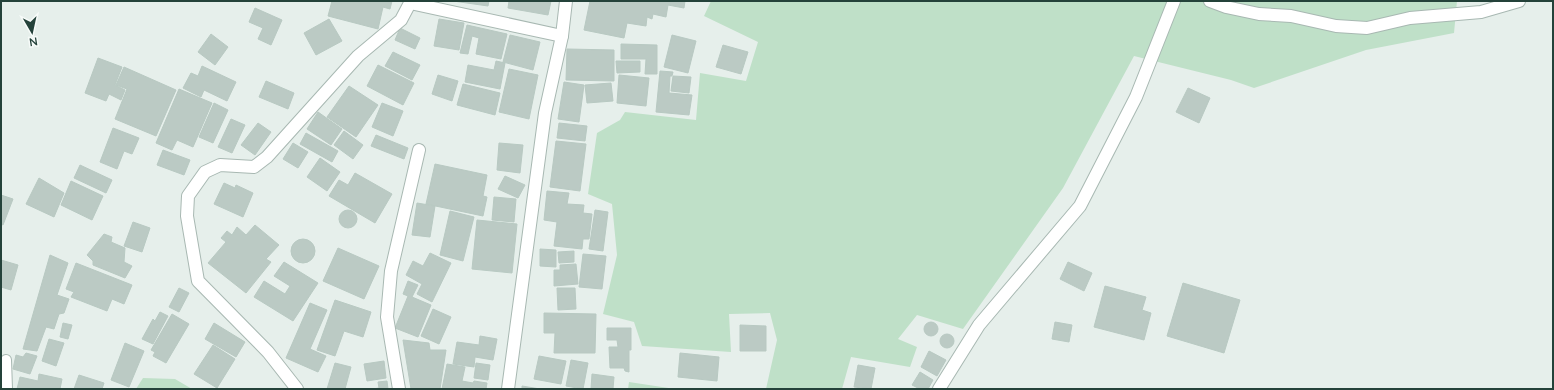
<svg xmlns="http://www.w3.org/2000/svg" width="1554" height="390" font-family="Lato,sans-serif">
<rect width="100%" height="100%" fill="#e6efeb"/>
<g fill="#bfe0c8">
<polygon points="711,1 1457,1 1454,33 1366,50 1254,88 1231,80 1134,56 1063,188 963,329 917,315 898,339 917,347 910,367 851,357 842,389 766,389 777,340 770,313 729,314 731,352 642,346 634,322 603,314 617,255 612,204 588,194 597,133 620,120 625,112 696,120 700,73 746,81 758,42 704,16"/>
<polygon points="143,378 175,379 192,389 136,389"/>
<polygon points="629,382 675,389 628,389"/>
</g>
<g fill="#bbcac4" stroke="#b8c9c2">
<polygon points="332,1 392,1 390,9 383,7 378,29 328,16"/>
<polygon points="453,1 489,1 488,6"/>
<polygon points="509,1 551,1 548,15 508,8"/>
<polygon points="590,1 685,1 684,8 668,5 666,17 653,14 652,19 647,17 646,26 627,23 624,38 584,30"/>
<polygon points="255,8 282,20 271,45 258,39 263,28 249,22"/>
<polygon points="329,19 342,41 316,55 304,33"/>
<polygon points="439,19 464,23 459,50 434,46"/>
<polygon points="467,25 507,34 501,59 476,54 479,38 472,36 468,54 460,53"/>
<polygon points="400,28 420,38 415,49 395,40"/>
<polygon points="211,34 228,47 215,65 198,52"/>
<polygon points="510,35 540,42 533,70 503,62"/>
<polygon points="672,35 696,41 688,73 664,67"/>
<polygon points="621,44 657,45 657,74 645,74 646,59 621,59"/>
<polygon points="723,45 748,52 741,74 716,67"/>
<polygon points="567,49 614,50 614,81 566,80"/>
<polygon points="393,52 420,65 412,80 385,66"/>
<polygon points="98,58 122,67 115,85 125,90 121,100 109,94 106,101 85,93"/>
<polygon points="496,61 505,63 500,89 465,82 468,65 494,70"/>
<polygon points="616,61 640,61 640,72 617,73"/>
<polygon points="378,65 414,83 403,105 367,86"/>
<polygon points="202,66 236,82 227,101 204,90 201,97 183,88 191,73 198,76"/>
<polygon points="124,67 176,90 156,136 115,119 127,89 116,85"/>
<polygon points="509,69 538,75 529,119 499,112"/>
<polygon points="660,71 673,72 672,76 670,76 669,93 692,95 689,115 656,112"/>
<polygon points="438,75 458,81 452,101 432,94"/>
<polygon points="619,75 649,78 646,106 617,103"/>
<polygon points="673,76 691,77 689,93 671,91"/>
<polygon points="266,81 294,93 288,109 259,97"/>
<polygon points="564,82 584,85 579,122 558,119"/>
<polygon points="611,83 613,101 587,103 585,85"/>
<polygon points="463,84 500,93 495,115 457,105"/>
<polygon points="349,86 378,105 356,137 327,117"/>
<polygon points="1188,88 1210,98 1199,123 1176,112"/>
<polygon points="179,89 212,103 193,147 177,140 172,150 156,143"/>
<polygon points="214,103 228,110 213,143 199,137"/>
<polygon points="382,103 403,111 393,136 372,127"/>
<polygon points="318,112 342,129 331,145 307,129"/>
<polygon points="231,119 245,125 232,153 218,147"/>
<polygon points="258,123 271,132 255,155 241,145"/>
<polygon points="559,123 587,126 585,141 557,138"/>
<polygon points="113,128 139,138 132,154 124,151 117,169 100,162"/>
<polygon points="344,131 363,145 353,159 334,145"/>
<polygon points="306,133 338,151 332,162 300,144"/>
<polygon points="376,135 408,148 404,159 371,146"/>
<polygon points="556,141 586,144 580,191 550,187"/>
<polygon points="293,143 308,152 298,168 283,159"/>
<polygon points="499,143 523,145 520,173 497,170"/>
<polygon points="163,150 190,160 184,175 157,165"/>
<polygon points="320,158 340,172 327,191 307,177"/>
<polygon points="435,164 487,175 483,196 487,197 483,216 426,204"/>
<polygon points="80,165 112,180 106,193 74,178"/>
<polygon points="355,173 392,194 375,223 329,196 339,180 348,185"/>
<polygon points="505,176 525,185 518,198 498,189"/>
<polygon points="39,178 64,193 54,217 26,204"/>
<polygon points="71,181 103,196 92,220 61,205"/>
<polygon points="224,183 235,188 236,185 253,193 243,217 214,204"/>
<polygon points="547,191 569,193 567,204 584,205 583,213 592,214 589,239 583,239 582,249 554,246 557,222 544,220"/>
<polygon points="1,195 13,199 3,225 1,224"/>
<polygon points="494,197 516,199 514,222 492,220"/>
<polygon points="417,203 435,206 430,237 412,235"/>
<circle cx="348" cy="219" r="9"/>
<polygon points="595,210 608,212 603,251 589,249"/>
<polygon points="450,211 474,217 463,261 440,255"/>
<polygon points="477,220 517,224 512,273 472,269"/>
<polygon points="133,222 150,228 142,252 124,246"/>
<polygon points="255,225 279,245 266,259 271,262 246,293 208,263 226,242 221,238 227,231 232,235 237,227 246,235"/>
<polygon points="104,234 112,237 111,242 125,248 124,262 132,266 125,278 93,265 93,261 87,255"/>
<circle cx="303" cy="251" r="12"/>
<polygon points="338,248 379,266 364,299 323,281"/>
<polygon points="540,249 556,250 556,267 540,266"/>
<polygon points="574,251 574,262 559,263 558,252"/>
<polygon points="430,253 451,263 432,302 417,294 422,284 406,275 413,261 423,266"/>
<polygon points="583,254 606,256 602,289 579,287"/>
<polygon points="50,255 68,263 57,295 69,299 64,313 59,314 54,329 46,327 37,351 23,349"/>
<polygon points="1,260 18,265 11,290 1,287"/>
<polygon points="284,262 318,283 293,321 254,297 264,281 285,294 290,286 274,276"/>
<polygon points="1068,262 1092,273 1084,291 1060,279"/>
<polygon points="76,263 132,285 124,304 112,299 107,311 71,297 74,292 66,289"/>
<polygon points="576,264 578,284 554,286 554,270 560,270 560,265"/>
<polygon points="408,281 418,285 412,297 431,305 418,337 395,328 408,296 403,294"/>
<polygon points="1183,283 1240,300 1224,353 1167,336"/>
<polygon points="1105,286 1146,297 1142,310 1151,313 1144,340 1094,327"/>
<polygon points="179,288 189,293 179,312 169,307"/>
<polygon points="557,288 575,288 576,309 558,310"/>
<polygon points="335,300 371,312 363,337 344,331 335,356 317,350"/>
<polygon points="310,303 327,310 310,349 326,356 318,372 286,358"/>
<polygon points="433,309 451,317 439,344 421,336"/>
<polygon points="160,312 168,316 153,344 142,339 153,319 155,321"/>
<polygon points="544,313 596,314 595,353 554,353 555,333 544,333"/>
<polygon points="172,314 189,324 166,363 153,356 155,352 151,350"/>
<circle cx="931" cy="329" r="7"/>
<polygon points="1055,322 1072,325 1069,342 1052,339"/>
<polygon points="63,323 72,325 68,339 60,337"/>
<polygon points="214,323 245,342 236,357 205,339"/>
<polygon points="740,325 766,326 766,351 740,351"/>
<polygon points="607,328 631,328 631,350 629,350 629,372 625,371 624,368 610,368 609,347 618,347 617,340 607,340"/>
<circle cx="947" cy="341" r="7"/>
<polygon points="480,336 497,339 493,360 475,357 474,367 453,364 457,342 479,345"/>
<polygon points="49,339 64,343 56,366 42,361"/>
<polygon points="403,340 429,343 430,350 446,350 440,389 411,389"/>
<polygon points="125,343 144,351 129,387 111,380"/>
<polygon points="213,345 235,359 217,388 194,374"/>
<polygon points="929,351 946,360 937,376 921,367"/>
<polygon points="26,353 37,356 30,374 13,369 16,355 23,357"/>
<polygon points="680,353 719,357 717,381 678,377"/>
<polygon points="539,356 566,361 561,384 534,379"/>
<polygon points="571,360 588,363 583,389 566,386"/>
<polygon points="384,361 386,378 367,381 364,364"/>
<polygon points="335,363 351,367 345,389 327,389"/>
<polygon points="476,363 490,365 488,380 474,378"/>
<polygon points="447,364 465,367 462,381 473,383 474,381 487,383 486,389 442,389"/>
<polygon points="858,365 875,368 871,389 854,387"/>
<polygon points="920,372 933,380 928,389 920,389 912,385"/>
<polygon points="39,374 62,379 60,389 17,389 20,377 38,381"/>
<polygon points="592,374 614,377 613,389 591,389"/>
<polygon points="79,375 104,383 102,389 74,389"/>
<polygon points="387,381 388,389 373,389 379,388 378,382"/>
<polygon points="522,386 540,389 522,389"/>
</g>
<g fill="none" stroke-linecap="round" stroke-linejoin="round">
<defs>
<polyline id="service" points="6,360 7,389"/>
<g id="minor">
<polyline points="1210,1 1226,7 1259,14 1291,16 1336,26 1367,28 1410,18 1481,12 1519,1"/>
<polyline points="410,3 562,36"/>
<polyline points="297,389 268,352 198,281 187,216 188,196 205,172 220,165 254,167 267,157 358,56 401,20 410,3 410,1"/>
<polyline points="399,389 387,317 391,271 419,150"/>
<polyline points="508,389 545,113 562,36 566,1"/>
<polyline points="939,389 979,325 1080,206 1136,97 1174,1"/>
</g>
</defs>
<use href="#service" stroke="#a8b8b2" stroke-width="12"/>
<use href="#minor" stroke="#a8b8b2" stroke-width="14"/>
<use href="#service" stroke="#fff" stroke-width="10"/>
<use href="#minor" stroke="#fff" stroke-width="12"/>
</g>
<rect width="1554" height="390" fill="none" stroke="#24423a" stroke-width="4"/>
<g transform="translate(32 32) rotate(171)" stroke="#f7fbf9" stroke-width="3" paint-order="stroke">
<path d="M0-3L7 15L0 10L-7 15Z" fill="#24423a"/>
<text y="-6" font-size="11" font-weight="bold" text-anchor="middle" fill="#24423a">N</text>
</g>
</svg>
